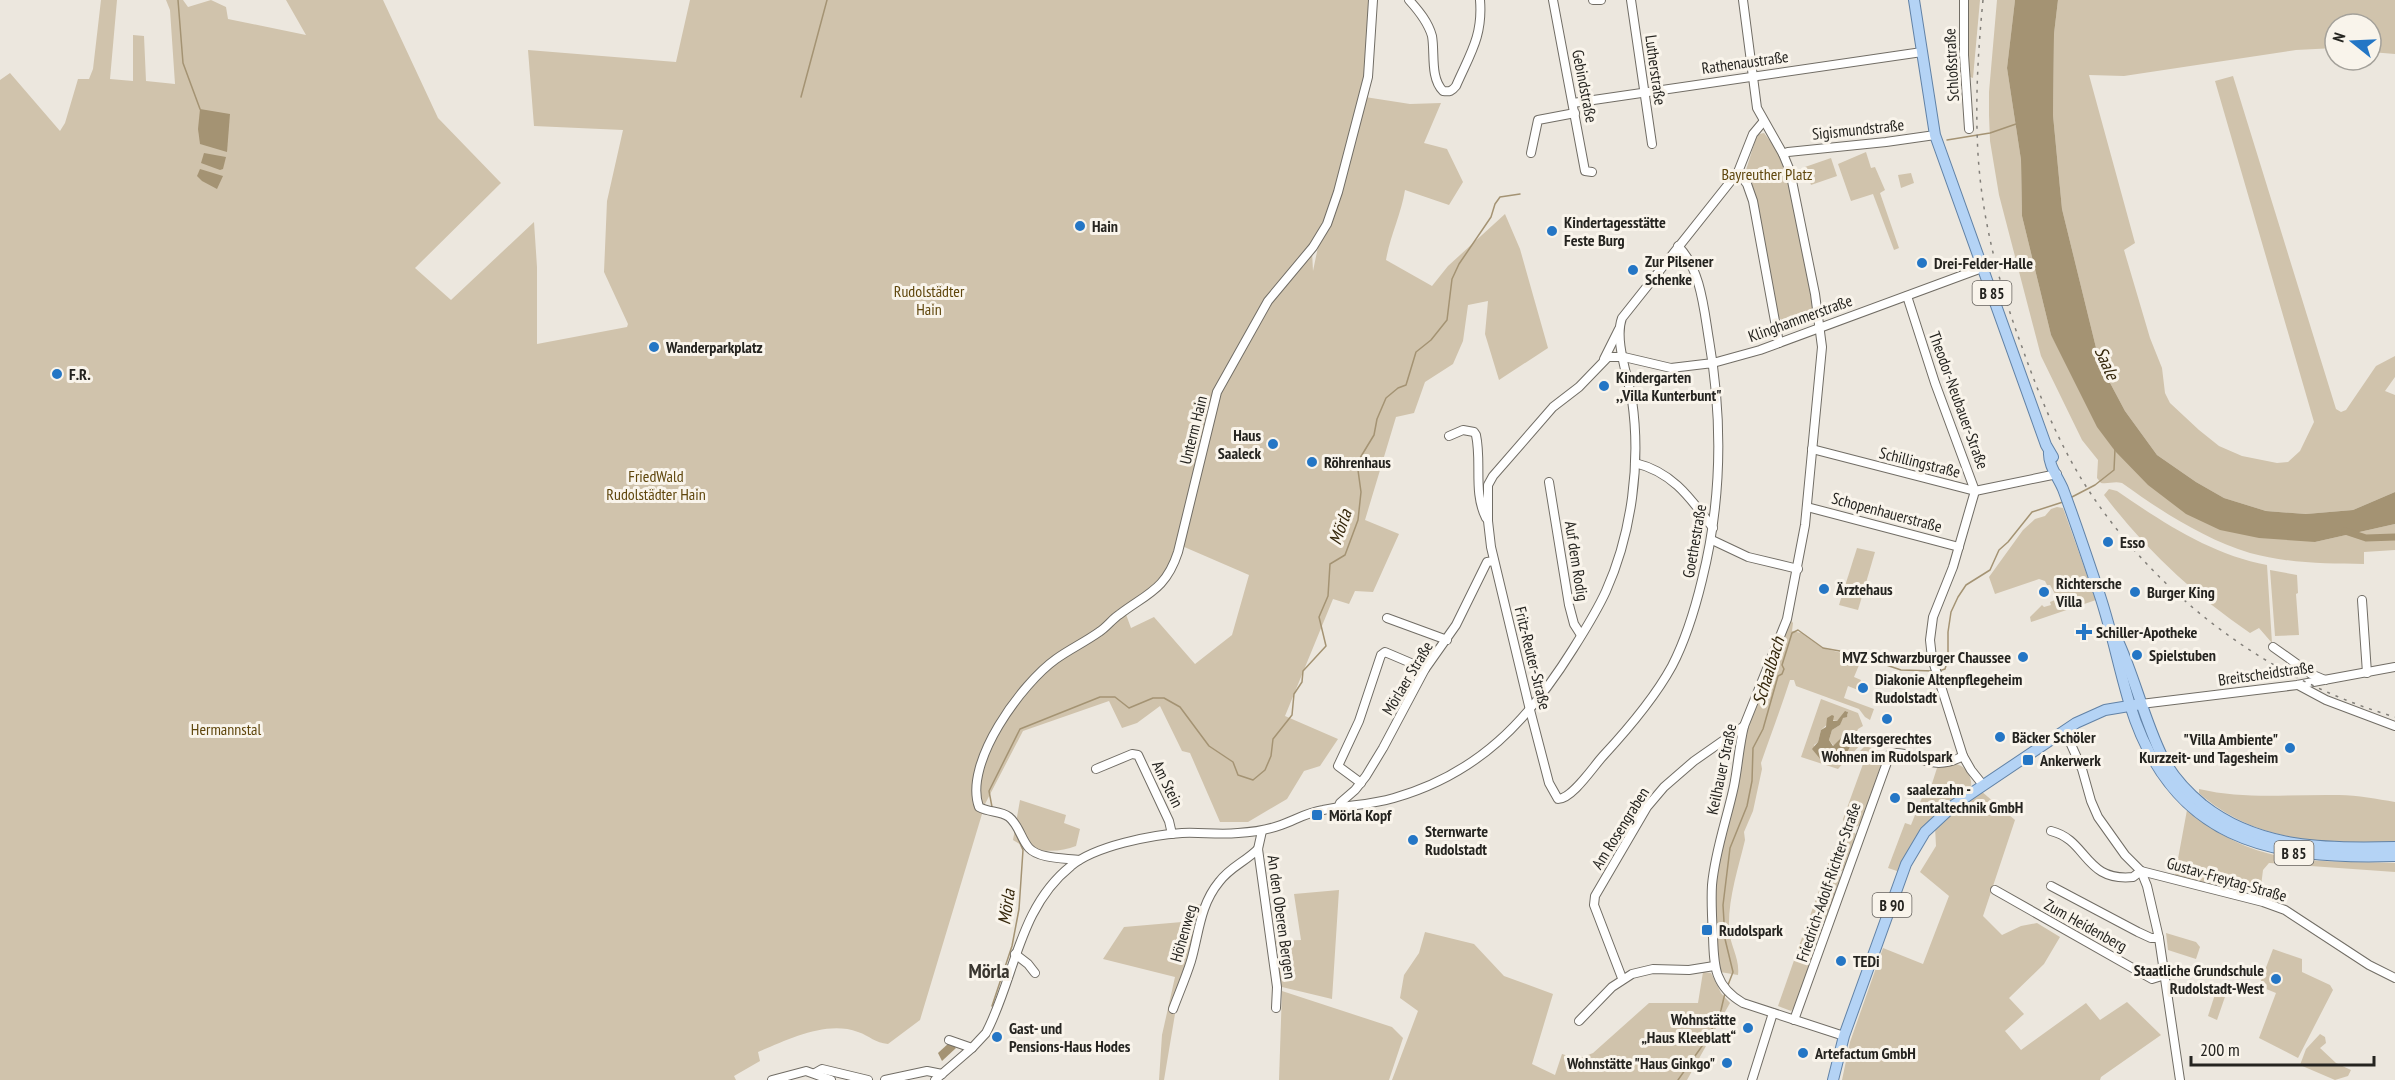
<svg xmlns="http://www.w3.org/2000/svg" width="2395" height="1080" font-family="'PT Sans Narrow',sans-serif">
<rect width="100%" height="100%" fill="#ece7de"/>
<g fill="#d0c3ac" fill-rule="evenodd">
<path d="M101,0H117L110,79L133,81V35L144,36L146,81L175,84L170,10L166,0H183L188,7L211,0L226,7L228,19L306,35L286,0H383L438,118L501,183L415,268L451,300L534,222L537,267V344L627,327L628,324L604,272L607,201L623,130L534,126L528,50L676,62L690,0H1370L1365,81L1331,205L1312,251L1313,271L1318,247L1330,223L1365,97L1410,104L1441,103L1424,143L1447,149L1463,182L1449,205L1405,190C1401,215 1390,236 1386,260L1432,286L1448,266L1505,214L1520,249L1548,348L1499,380L1485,334L1488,301L1468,305L1463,341L1453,364L1425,382L1414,413L1396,417L1365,520L1399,534L1373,592L1355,591L1349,604L1333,599L1285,716L1338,739L1320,766L1304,771L1287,799L1248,822H1220L1190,753L1182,751L1160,706L1137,723L1122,728L1109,701L1023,731L985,804L920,1020L888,1044C875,1043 870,1036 858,1032C826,1020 787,1040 758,1052L760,1061L734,1076L736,1080H0V80L10,73L60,131L65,123L78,79H89L93,69ZM1255,321L1221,394L1182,546L1249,575L1232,635L1195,664L1154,617L1131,628L1124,609L1156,587L1171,564L1209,417Z"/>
<polygon points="1966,0 1980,0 1973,78 1970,77 1966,61"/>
<path d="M1997,0H2015L2007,68L2021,160L2022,216L2051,335L2115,451L2315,542L2395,524V550L2364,552V564C2327,564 2286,563 2250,553C2204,539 2161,511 2122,483C2114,481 2109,484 2101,483L2097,478L2098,460L2082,440L2041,356L1999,195L1990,141L1989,115V92Z"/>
<polygon points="2058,0 2395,0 2395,54 2371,52 2371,24 2335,24 2335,48 2296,50 2124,76 2089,75 2135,243 2124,250 2150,338 2162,368 2165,393 2170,403 2199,430 2219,446 2242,456 2277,463 2288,462 2300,451 2314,422 2215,81 2233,76 2336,409 2341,412 2346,410 2376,366 2395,356 2395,377 2385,391 2395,395 2395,492 2353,510 2306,514 2266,511 2224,498 2196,482 2157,455 2125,411 2100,364 2062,209 2053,115 2054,34"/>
<path d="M1764,133L1783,158L1816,319C1799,325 1793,330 1778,317L1746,170L1756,138L1759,134Z"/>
<polygon points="1866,152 1871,168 1875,167 1885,190 1880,193 1899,248 1894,250 1873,194 1851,201 1838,164"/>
<polygon points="1831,158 1837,176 1811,185 1805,167"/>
<polygon points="1911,173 1914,183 1901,188 1898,175"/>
<path d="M2109,489L2117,491C2162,522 2212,555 2267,565L2272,643L2259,628L2250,633C2194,595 2145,549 2104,495Z"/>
<polygon points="2057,507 2063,508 2096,600 2031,622 2030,617 2042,605 2044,607 2051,605 2050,602 2055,600 2053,595 2055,594 2050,585 2047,585 2045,581 2039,579 1995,594 1989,577 2023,530 2035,519 2045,516 2051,509"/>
<polygon points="1857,548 1875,552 1858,610 1839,605"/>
<polygon points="2270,570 2297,575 2298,593 2296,594 2299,635 2275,636"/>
<path d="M1790,619L1793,623L1792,631L1801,633L1822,648L1862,658L1854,677L1861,680L1858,690L1848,686L1844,698L1874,709L1870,720L1865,717L1859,709L1796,686L1794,680H1790C1781,708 1770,737 1761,763L1762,769L1753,811L1744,832L1745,840C1738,869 1728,899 1729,929C1730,946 1740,958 1738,975L1720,972L1718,964L1714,914L1716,913V896H1714L1718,865L1736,796L1747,728L1778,657Z"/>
<path d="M1821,699L1858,713L1863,726L1858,729L1855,736L1861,744L1838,769L1801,757ZM1847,711L1848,715L1841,719L1840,725L1832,730L1829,740L1834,746L1843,736L1850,741L1844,750L1830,753L1821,760L1814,745L1818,742L1821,730L1832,720L1837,721Z"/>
<path d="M1865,746C1875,749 1881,750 1882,762L1860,825L1856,827L1844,823L1843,819L1863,764L1852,759Z"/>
<path d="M1955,764C1966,765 1973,778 1971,788L1956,799L1900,872L1888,868L1905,823L1911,825L1923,795L1928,796L1937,768Z"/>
<path d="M2199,789C2246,800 2292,794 2339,795C2358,795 2377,799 2395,802V842C2323,844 2256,843 2199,793Z"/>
<polygon points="1981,791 2015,820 1983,916 2002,935 2021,926 2037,923 2060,937 2044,964 2009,998 2024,1014 2005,1031 2021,1050 2086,1003 2100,1020 2127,1002 2161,1035 2101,1077 2100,1080 1842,1080 1850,1042 1883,948 1923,964 1949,896 1920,872 1936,846 1935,827 1958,806"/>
<path d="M1020,800L1066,815L1064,823L1080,829L1076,846C1057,854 1030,852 1013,840Z"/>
<path d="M2187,810C2258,868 2308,860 2395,863V872L2269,863L2263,870L2261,886L2223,877L2217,886L2175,875Z"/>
<polygon points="1843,827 1856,834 1844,870 1841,871 1829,867 1828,864"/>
<polygon points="1828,872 1840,876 1841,879 1825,923 1812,921 1810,916 1824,876"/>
<path d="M1339,890L1332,999L1282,987L1279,982L1276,965L1282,962C1286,945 1281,950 1272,941L1301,940L1294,894Z"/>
<polygon points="1187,903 1203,905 1176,1008 1164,1080 1159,1080 1162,1035 1175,977 1103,959 1124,927 1182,922"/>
<polygon points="1809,925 1820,927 1822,931 1795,1007 1791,1011 1778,1006 1805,929"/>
<polygon points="1425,932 1474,944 1504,976 1553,994 1532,1064 1555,1075 1562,1054 1578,1059 1593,1053 1649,1003 1698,1003 1703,972 1711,973 1721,993 1730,1003 1687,1080 1392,1080 1418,1011 1400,998 1404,975 1419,953"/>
<polygon points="2166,933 2196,942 2200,947 2196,959 2168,950"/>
<polygon points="2273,949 2302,959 2302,972 2330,985 2333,990 2298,1058 2259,1038 2276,993 2259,986"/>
<polygon points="2218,985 2228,988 2217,1020 2208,1016"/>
<polygon points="1282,991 1392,1027 1403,1038 1389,1080 1279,1080"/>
<polygon points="2320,1034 2325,1037 2326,1043 2320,1048 2336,1063 2351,1070 2348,1076 2335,1080 2300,1065 2306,1049"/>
</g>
<g fill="#a49373">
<polygon points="2015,0 2058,0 2054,34 2053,115 2062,209 2100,364 2125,411 2157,455 2196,482 2224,498 2266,511 2306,514 2353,510 2395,492 2395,524 2315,542 2259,538 2220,530 2186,514 2148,485 2115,451 2097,427 2051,335 2022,216 2021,160 2007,68"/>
<polygon points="200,109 230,114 227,152 200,144 198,129"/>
<polygon points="204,153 226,157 223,169 220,170 201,163"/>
<polygon points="200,169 223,176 217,189 202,181 197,176"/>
<polygon points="1845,711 1848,712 1847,717 1843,718 1840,725 1832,730 1829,740 1833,746 1843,736 1847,737 1851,744 1846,755 1842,749 1830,753 1825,760 1821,760 1812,749 1818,742 1821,730 1826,727 1827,718 1832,715 1834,716 1833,721 1837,721"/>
<polygon points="950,1042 956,1048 942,1061 938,1053"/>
</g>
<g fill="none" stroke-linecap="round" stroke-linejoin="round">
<g stroke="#a49373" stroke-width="1.5">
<polyline points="178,0 183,63 200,109"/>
<polyline points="801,97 827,0"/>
<polyline points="1947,140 1990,133 2016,124"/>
<polyline points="2070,498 2095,485 2114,470 2115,449"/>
<polyline points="1939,671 1945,669 1948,659 1948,632 1951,612 1958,597 1966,585 1990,570 1999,550 2008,542 2032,512 2063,502"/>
<polyline points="992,807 989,791 1020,729 1100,697 1115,697 1129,708 1153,698 1164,698 1180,707 1209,746 1233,762 1238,775 1253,780 1265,770 1271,756 1273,739 1292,715 1294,694 1302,682 1303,671 1326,646 1319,617 1328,596 1330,564 1345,555 1358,520 1361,492 1357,463 1374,435 1377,419 1386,398 1398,388 1406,385 1416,352 1431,340 1447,320 1452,279 1459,264 1491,217 1495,204 1500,197 1520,194"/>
<polyline points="1728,985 1733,972 1725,939 1723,905 1730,848 1747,806 1752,781 1753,748 1763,729 1778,676 1782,674 1784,669 1782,665 1792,633 1798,630 1823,648 1851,653 1901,670 1934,671"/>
<polyline points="992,1006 1012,946 1019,909 1023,850 1015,832"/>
<polyline points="1678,1080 1707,1039 1721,1010 1725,993"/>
</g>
<polyline stroke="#a49373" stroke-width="7" points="2345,531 2366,538 2395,537"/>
<defs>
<g id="minor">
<path d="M1409,0C1419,11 1428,22 1432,36C1435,53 1430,78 1443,91C1450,92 1452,91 1456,86C1470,54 1483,36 1480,0"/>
<polyline points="1553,0 1585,171 1592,172"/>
<polyline points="1593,0 1601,0"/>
<polyline points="1631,0 1652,144"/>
<path d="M1743,0L1757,108L1783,154L1790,171L1815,294L1822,347L1805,525L1787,619L1744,726C1739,746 1738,766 1734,786C1727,819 1715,851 1712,885C1711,902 1712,919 1713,936C1714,966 1714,986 1743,1003L1844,1036"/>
<polyline points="1964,0 1964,55 1969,129"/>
<polyline points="1573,103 1922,52"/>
<polyline points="1531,153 1538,120 1575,113"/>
<polyline points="1783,154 1788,152 1886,142 1935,135"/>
<polyline points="1738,172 1747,184 1753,201 1779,343"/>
<path d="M1678,246C1701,269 1704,310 1709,340C1723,421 1722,500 1702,580C1695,609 1686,639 1672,666C1654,699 1628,729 1603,756C1593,767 1572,799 1558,799L1549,783L1530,710L1491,547L1488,521V485L1493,476L1553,407L1579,387L1608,357H1624L1671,368L1713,363L1760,350L1982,268"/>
<polyline points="1907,296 1935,383 1975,491 1953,567 1933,617 1930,640 1932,658 1963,756 1971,770 1983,785"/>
<polyline points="1604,359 1619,329"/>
<path d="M1449,436L1463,430L1474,432L1476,435C1482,463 1473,492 1486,518"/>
<polyline points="1812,449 1975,491 2057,474"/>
<path d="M1635,463C1673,472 1691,499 1713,528"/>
<polyline points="1549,482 1569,605 1574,624 1581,635"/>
<polyline points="1807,507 1959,547"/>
<polyline points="1712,540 1748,557 1798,569"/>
<polyline points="2362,600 2367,673"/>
<polyline points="1387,618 1447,640"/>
<polyline points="2273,647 2311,674 2325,680"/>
<polyline points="2298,685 2326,700 2395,726"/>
<polyline points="2141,704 2297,685 2395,667"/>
<polyline points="2065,731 2082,769 2091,801 2098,817 2125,855 2141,871 2147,886 2159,938 2180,1080"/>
<polyline points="1096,769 1132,754 1138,755 1169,821 1172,834"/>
<polyline points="1361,783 1338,766 1359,721 1381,655 1385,652 1425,669"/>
<polyline points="1338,808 1340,803 1355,790 1366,776 1383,748 1425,669 1456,625 1487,562 1494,561"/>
<polyline points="1262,831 1258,849 1277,987 1276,1008"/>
<path d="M2051,831C2088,840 2084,882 2133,877L2141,871"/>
<path d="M1079,860C1065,858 1039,859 1029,848C1021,839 1019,825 1009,817C1000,810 989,813 979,807C963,763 1022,683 1056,659C1070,649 1085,642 1099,632C1107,627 1112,619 1120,614C1148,593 1166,589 1178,552L1217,392L1268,301L1313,247L1327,224L1338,192L1368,77L1373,0"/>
<polyline points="2141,871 2263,902 2285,910 2369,965 2395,978"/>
<polyline points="2051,886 2138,932 2151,938 2159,938"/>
<polyline points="1995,890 2152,979 2165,975"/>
<polyline points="1015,954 1028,964 1035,973"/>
<polyline points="1622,978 1594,905 1595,896 1647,807 1664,787 1694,761 1744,726"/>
<path d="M1173,1009C1179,993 1186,977 1191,961C1199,933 1200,905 1219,882C1230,867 1245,862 1258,849"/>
<path d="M1794,1020L1890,754C1912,748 1929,775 1963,756"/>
<polyline points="1579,1021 1612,987 1632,974 1653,969 1689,970 1714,966"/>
<polyline points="949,1040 972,1048"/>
<polyline points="815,1073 822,1069 868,1080"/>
<polyline points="772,1080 806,1071 831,1080"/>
<polyline points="885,1080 927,1071 942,1074"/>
<path d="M935,1080L972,1048L986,1033C1015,978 1018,908 1071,866C1095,846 1151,835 1182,833C1200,832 1219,835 1238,833C1253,832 1267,830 1281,825C1295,820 1308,812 1323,810C1347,805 1371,805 1394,798C1478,774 1528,721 1573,649C1585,630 1597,611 1606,591C1632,533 1641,462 1632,400C1628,376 1614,340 1622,318L1738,172L1753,134L1763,122"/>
<polyline points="1752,1080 1773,1013"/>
</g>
<g id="major">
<polyline points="1914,0 1935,135 2046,445 2053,457"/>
<path d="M2049,452C2048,465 2058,477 2063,489C2075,521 2086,554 2097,587C2111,626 2118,666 2130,705C2172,840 2268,860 2395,856"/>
<path d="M2118,641C2135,678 2144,719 2162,756C2172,776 2186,791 2203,805C2259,849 2328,849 2395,847"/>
<polyline points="1833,1080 1844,1036 1906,864 1925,832 1954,805 2076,723 2105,710 2141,704"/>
</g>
</defs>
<use href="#minor" stroke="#716d65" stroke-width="10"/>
<use href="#major" stroke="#6182a6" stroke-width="12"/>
<use href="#minor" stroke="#fff" stroke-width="8"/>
<use href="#major" stroke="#b4d3f5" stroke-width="10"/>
<path stroke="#827f79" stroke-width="1.5" stroke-dasharray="3 6" stroke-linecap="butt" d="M1983,0C1978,51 1975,102 1978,154C1982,220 1999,285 2022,347C2040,398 2061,449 2091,494C2163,601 2272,681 2395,717"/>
</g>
<g fill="#2476c5" stroke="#f9f4eb" stroke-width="2">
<circle cx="1080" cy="226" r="6"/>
<circle cx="1552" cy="231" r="6"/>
<circle cx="1922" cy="263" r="6"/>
<circle cx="1633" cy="270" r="6"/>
<circle cx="654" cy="347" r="6"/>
<circle cx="57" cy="374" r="6"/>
<circle cx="1604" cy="386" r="6"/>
<circle cx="1273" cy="444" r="6"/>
<circle cx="1312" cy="462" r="6"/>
<circle cx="2108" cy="542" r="6"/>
<circle cx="1824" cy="589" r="6"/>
<circle cx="2044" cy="592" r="6"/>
<circle cx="2135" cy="592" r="6"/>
<path d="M2081 623h6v6h6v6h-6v6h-6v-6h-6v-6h6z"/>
<circle cx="2137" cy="655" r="6"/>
<circle cx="2023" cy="657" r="6"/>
<circle cx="1863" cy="688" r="6"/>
<circle cx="1887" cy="719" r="6"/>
<circle cx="2000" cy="737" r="6"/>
<circle cx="2290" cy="748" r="6"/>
<rect x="2022" y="754" width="12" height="12" rx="3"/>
<circle cx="1895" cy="798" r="6"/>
<rect x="1311" y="809" width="12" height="12" rx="3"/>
<circle cx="1413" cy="840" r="6"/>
<rect x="1701" y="924" width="12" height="12" rx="3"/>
<circle cx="1841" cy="961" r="6"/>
<circle cx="2276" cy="979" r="6"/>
<circle cx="1748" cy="1028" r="6"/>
<circle cx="997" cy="1037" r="6"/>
<circle cx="1803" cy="1053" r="6"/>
<circle cx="1727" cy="1063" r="6"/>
</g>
<g text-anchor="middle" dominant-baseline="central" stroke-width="6" stroke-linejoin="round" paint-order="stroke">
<g fill="#f9f4eb" stroke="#65625d" stroke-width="1.5">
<rect x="1972.5" y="281" width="39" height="24" rx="4.5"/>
<rect x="2274.5" y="841" width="39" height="24" rx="4.5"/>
<rect x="1872.5" y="893" width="39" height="24" rx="4.5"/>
</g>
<g font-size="15" font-weight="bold" fill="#252420">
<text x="1992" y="293">B 85</text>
<text x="2294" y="853">B 85</text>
<text x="1892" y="905">B 90</text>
</g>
<g font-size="16" fill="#252420" stroke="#f9f4eb">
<text transform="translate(1745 62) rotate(-8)">Rathenaustraße</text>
<text transform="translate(1951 65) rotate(-93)">Schloßstraße</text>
<text transform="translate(1656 70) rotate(82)">Lutherstraße</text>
<text transform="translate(1585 86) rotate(79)">Gebindstraße</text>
<text transform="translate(1858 129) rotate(-6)">Sigismundstraße</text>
<text transform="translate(1800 318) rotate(-20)">Klinghammerstraße</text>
<text transform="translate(1959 400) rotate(70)">Theodor-Neubauer-Straße</text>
<text transform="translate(1193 430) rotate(-76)">Unterm Hain</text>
<text transform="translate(1920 462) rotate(14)">Schillingstraße</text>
<text transform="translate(1887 512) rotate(15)">Schopenhauerstraße</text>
<text transform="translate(1694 541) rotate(-80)">Goethestraße</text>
<text transform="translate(1577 561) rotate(81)">Auf dem Rodig</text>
<text transform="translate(1533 658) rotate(76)">Fritz-Reuter-Straße</text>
<text transform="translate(2266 673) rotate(-8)">Breitscheidstraße</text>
<text transform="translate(1407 678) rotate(-59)">Mörlaer Straße</text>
<text transform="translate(1721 769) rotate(-78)">Keilhauer Straße</text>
<text transform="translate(1168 784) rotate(64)">Am Stein</text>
<text transform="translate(1620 828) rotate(-58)">Am Rosengraben</text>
<text transform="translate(2227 879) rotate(16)">Gustav-Freytag-Straße</text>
<text transform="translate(1828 882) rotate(-71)">Friedrich-Adolf-Richter-Straße</text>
<text transform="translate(1282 917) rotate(82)">An den Oberen Bergen</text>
<text transform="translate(2086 925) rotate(29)">Zum Heidenberg</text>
<text transform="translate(1183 933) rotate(-74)">Höhenweg</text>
</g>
<g font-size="16" fill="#5f460c" stroke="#f9f4eb">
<text x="1767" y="174">Bayreuther Platz</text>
<text x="929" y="291">Rudolstädter<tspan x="929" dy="18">Hain</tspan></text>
<text x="656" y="476">FriedWald<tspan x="656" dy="18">Rudolstädter Hain</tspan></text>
<text x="226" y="729">Hermannstal</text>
</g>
<g font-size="16" font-weight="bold" fill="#252420" stroke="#f9f4eb" text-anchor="start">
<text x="1564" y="222">Kindertagesstätte<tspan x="1564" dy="18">Feste Burg</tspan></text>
<text x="1092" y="226">Hain</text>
<text x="1645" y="261">Zur Pilsener<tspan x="1645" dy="18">Schenke</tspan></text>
<text x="1934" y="263">Drei-Felder-Halle</text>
<text x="666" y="347">Wanderparkplatz</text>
<text x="69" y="374">F.R.</text>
<text x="1616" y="377">Kindergarten<tspan x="1616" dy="18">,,Villa Kunterbunt"</tspan></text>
<text x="1261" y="435" text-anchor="end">Haus<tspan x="1261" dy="18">Saaleck</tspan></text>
<text x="1324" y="462">Röhrenhaus</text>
<text x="2120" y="542">Esso</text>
<text x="2056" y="583">Richtersche<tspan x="2056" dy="18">Villa</tspan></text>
<text x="1836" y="589">Ärztehaus</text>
<text x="2147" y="592">Burger King</text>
<text x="2096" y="632">Schiller-Apotheke</text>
<text x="2149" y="655">Spielstuben</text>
<text x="2011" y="657" text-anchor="end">MVZ Schwarzburger Chaussee</text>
<text x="1875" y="679">Diakonie Altenpflegeheim<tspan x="1875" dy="18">Rudolstadt</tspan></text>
<text x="2012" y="737">Bäcker Schöler</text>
<text x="1887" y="738" text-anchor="middle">Altersgerechtes<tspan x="1887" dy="18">Wohnen im Rudolspark</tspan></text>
<text x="2278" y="739" text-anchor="end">"Villa Ambiente"<tspan x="2278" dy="18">Kurzzeit- und Tagesheim</tspan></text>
<text x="2040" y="760">Ankerwerk</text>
<text x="1907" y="789">saalezahn -<tspan x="1907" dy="18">Dentaltechnik GmbH</tspan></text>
<text x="1329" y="815">Mörla Kopf</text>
<text x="1425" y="831">Sternwarte<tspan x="1425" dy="18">Rudolstadt</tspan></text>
<text x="1719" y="930">Rudolspark</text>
<text x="1853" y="961">TEDi</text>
<text x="2264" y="970" text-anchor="end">Staatliche Grundschule<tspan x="2264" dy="18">Rudolstadt-West</tspan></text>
<text x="1736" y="1019" text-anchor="end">Wohnstätte<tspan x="1736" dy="18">„Haus Kleeblatt“</tspan></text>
<text x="1009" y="1028">Gast- und<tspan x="1009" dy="18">Pensions-Haus Hodes</tspan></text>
<text x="1815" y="1053">Artefactum GmbH</text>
<text x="1715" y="1063" text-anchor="end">Wohnstätte "Haus Ginkgo"</text>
</g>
<g font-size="18" font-style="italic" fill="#35270b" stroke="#f9f4eb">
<text transform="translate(2107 363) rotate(66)">Saale</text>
<text transform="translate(1340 527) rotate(-71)">Mörla</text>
<text transform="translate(1768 671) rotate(-73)">Schaalbach</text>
<text transform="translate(1006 907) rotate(-82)">Mörla</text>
</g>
<g font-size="20" font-weight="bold" fill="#39352e" stroke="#f9f4eb">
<text x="989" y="971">Mörla</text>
</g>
</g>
<g transform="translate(2353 42) rotate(288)"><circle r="28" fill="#f9f4eb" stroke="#a4a19a" stroke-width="1.5"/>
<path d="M0-4.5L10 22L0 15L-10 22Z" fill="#2476c5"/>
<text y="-9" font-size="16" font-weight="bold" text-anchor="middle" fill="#252420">N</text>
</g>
<path d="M2191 1056v9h183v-9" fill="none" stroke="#252420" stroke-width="3"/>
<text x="2200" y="1056" font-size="18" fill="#252420" stroke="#f9f4eb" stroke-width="4.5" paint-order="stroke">200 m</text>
</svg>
